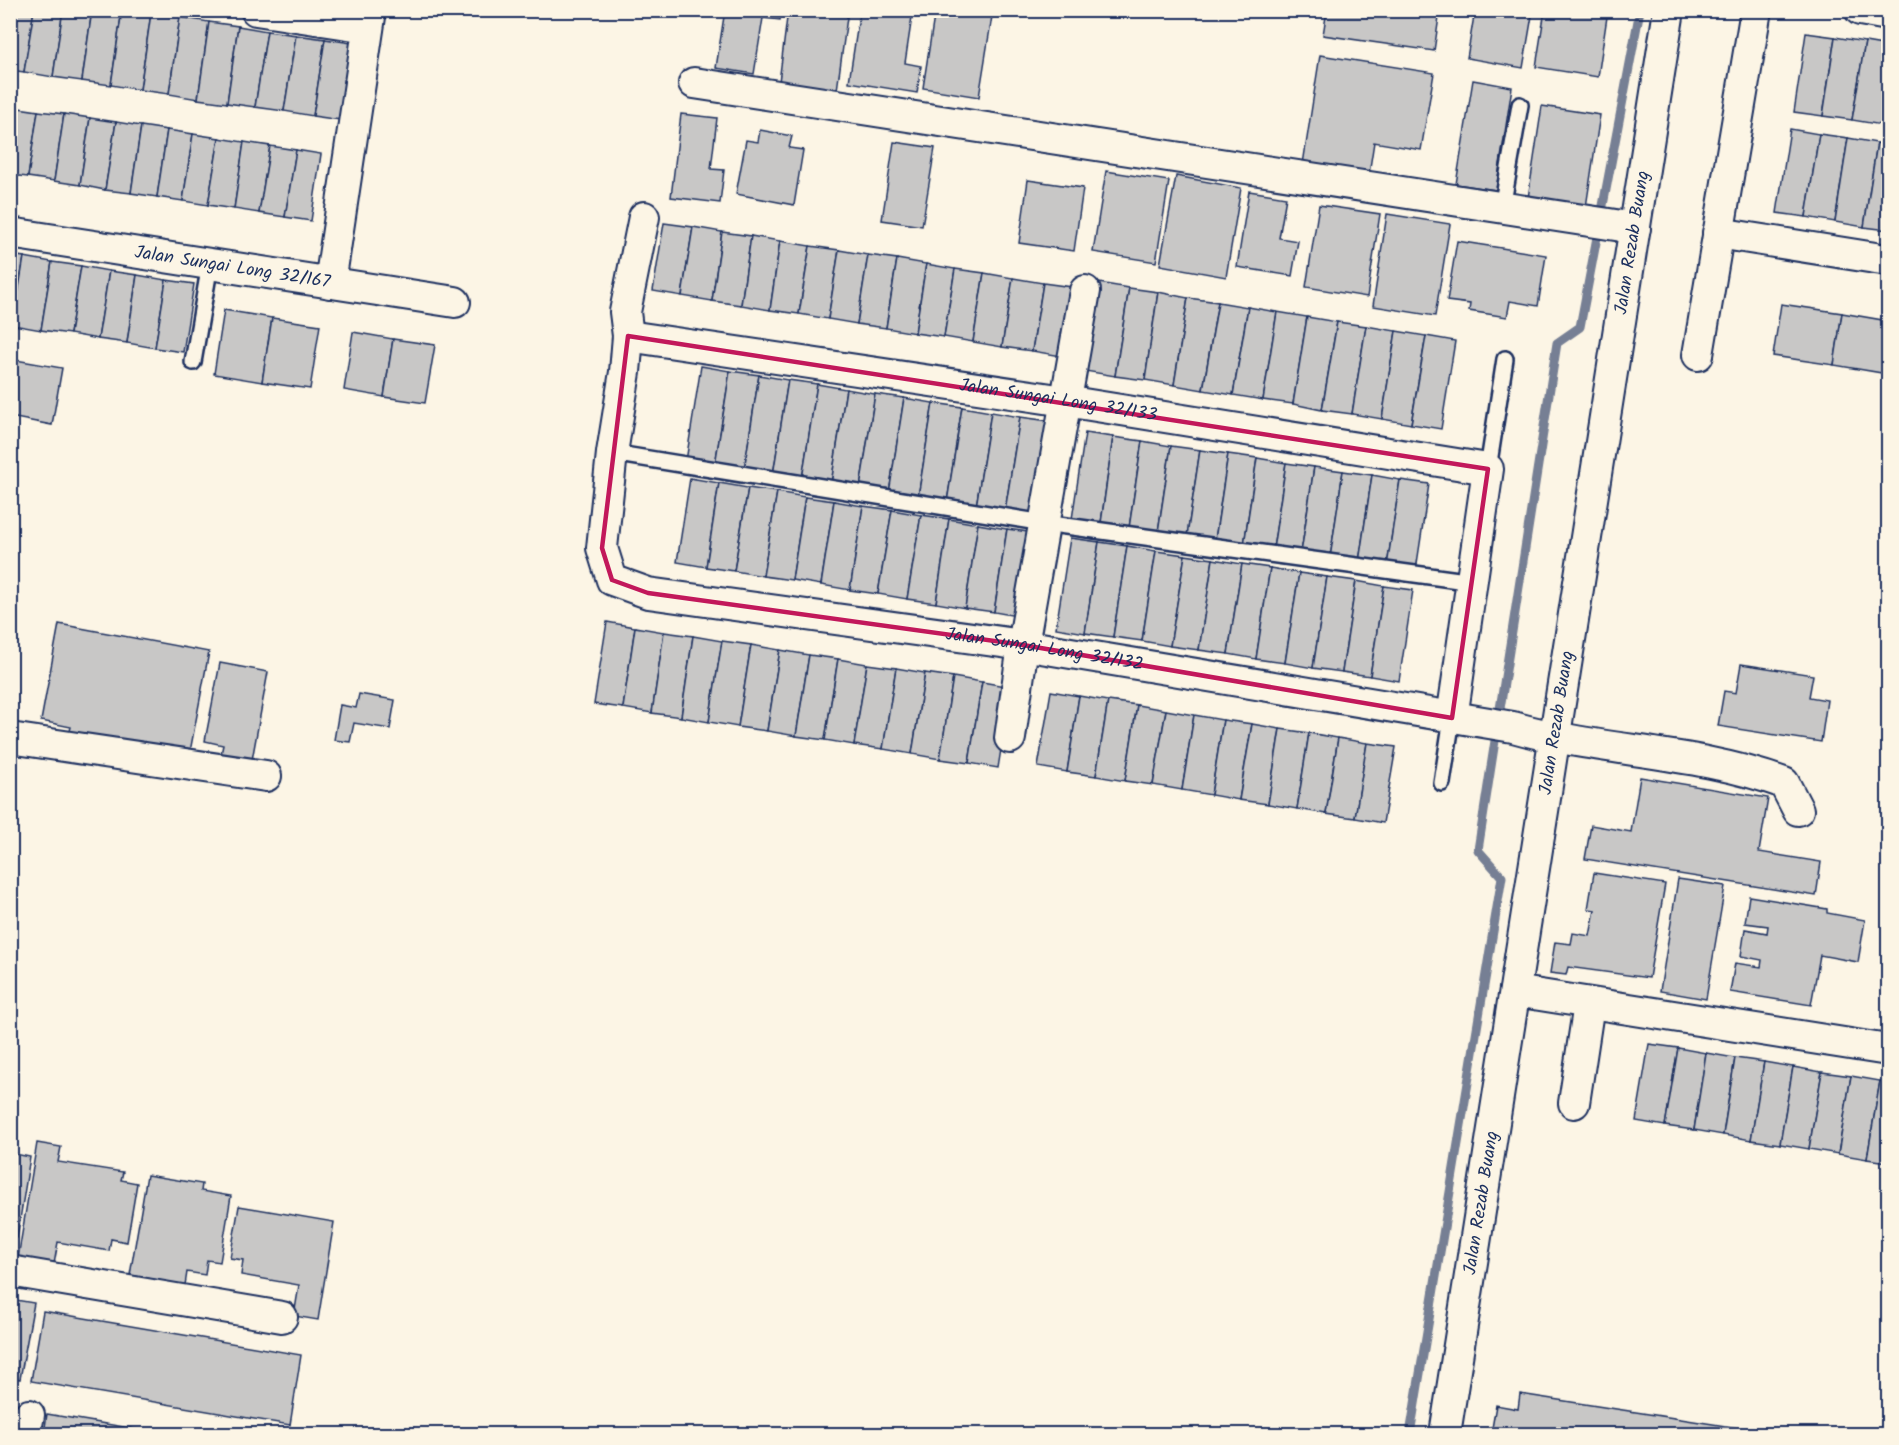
<svg xmlns="http://www.w3.org/2000/svg" width="1899" height="1445" font-family="Kalam,sans-serif">
<rect width="100%" height="100%" fill="#fcf5e5"/>
<filter id="ink" filterUnits="userSpaceOnUse"><feTurbulence type="fractalNoise" baseFrequency=".0167" numOctaves="2"/><feDisplacementMap in="SourceGraphic" scale="12" xChannelSelector="R" yChannelSelector="G"/><feConvolveMatrix kernelMatrix="1 2 1 2 8 2 1 2 1" color-interpolation-filters="sRGB"/></filter>
<g filter="url(#ink)">
<g fill="none" stroke-linecap="round" stroke-linejoin="round">
<polyline stroke="#767f94" stroke-width="9" points="1410,1434 1502,877 1478,850 1557,343 1580,327 1640,10"/>
</g>
<g fill="#c8c7c6" stroke="#1b2f5e" stroke-width="1.5">
<polygon points="10,10 34,10 24,72 10,70"/>
<polygon points="34,10 63,10 53,77 24,72"/>
<polygon points="63,10 92,10 82,81 53,77"/>
<polygon points="92,10 122,10 111,85 82,81"/>
<polygon points="122,10 151,13 140,90 111,85"/>
<polygon points="725,10 781,10 780,20 763,18 754,74 716,68"/>
<polygon points="788,10 848,10 837,90 779,82"/>
<polygon points="860,10 913,10 905,63 921,66 917,93 849,82"/>
<polygon points="935,10 993,10 979,97 923,88"/>
<polygon points="1327,10 1440,10 1434,51 1323,35"/>
<polygon points="1475,10 1533,10 1523,68 1467,58"/>
<polygon points="1545,10 1608,10 1598,77 1536,67"/>
<polygon points="151,13 180,17 169,94 140,90"/>
<polygon points="180,17 209,22 198,99 169,94"/>
<polygon points="209,22 238,26 227,103 198,99"/>
<polygon points="238,26 267,31 255,107 227,103"/>
<polygon points="267,31 296,35 284,111 255,107"/>
<polygon points="1806,33 1835,37 1823,116 1794,112"/>
<polygon points="296,35 325,39 313,116 284,111"/>
<polygon points="1835,37 1865,42 1852,120 1823,116"/>
<polygon points="325,39 365,45 354,122 313,116"/>
<polygon points="1865,42 1888,46 1888,82 1882,125 1852,120"/>
<polygon points="1320,55 1434,73 1421,150 1374,142 1369,174 1303,164"/>
<polygon points="1473,80 1512,87 1496,190 1456,184"/>
<polygon points="1888,82 1888,126 1882,125"/>
<polygon points="1542,106 1600,115 1586,207 1528,198"/>
<polygon points="12,107 38,111 28,177 10,175"/>
<polygon points="38,111 64,114 54,181 28,177"/>
<polygon points="64,114 90,118 80,185 54,181"/>
<polygon points="681,114 717,118 711,169 724,170 720,203 671,197"/>
<polygon points="90,118 116,122 105,190 80,185"/>
<polygon points="116,122 141,126 131,193 105,190"/>
<polygon points="141,126 167,130 157,197 131,193"/>
<polygon points="1790,129 1819,134 1806,217 1777,213"/>
<polygon points="167,130 193,134 183,201 157,197"/>
<polygon points="760,130 792,136 789,148 803,150 794,205 736,194 746,140 758,142"/>
<polygon points="193,134 219,138 208,205 183,201"/>
<polygon points="1819,134 1848,138 1835,222 1806,217"/>
<polygon points="219,138 244,142 234,209 208,205"/>
<polygon points="1848,138 1877,143 1864,227 1835,222"/>
<polygon points="244,142 270,146 259,213 234,209"/>
<polygon points="894,142 935,148 922,226 882,220"/>
<polygon points="1877,143 1888,145 1888,230 1864,227"/>
<polygon points="270,146 296,150 285,217 259,213"/>
<polygon points="296,150 321,154 311,221 285,217"/>
<polygon points="1106,171 1169,181 1156,262 1093,252"/>
<polygon points="1176,176 1241,188 1226,277 1160,265"/>
<polygon points="1028,180 1083,188 1074,251 1019,243"/>
<polygon points="1249,191 1286,197 1279,238 1298,241 1292,276 1237,267"/>
<polygon points="1319,205 1380,214 1367,297 1306,287"/>
<polygon points="1387,214 1450,224 1435,316 1373,306"/>
<polygon points="664,223 693,227 682,296 653,291"/>
<polygon points="693,227 722,232 712,301 682,296"/>
<polygon points="722,232 751,236 741,305 712,301"/>
<polygon points="751,236 780,241 770,310 741,305"/>
<polygon points="780,241 810,246 799,314 770,310"/>
<polygon points="1457,241 1546,255 1538,306 1510,301 1507,317 1469,311 1470,304 1447,301"/>
<polygon points="810,246 839,250 828,319 799,314"/>
<polygon points="839,250 868,255 857,324 828,319"/>
<polygon points="10,255 24,257 13,325 10,325"/>
<polygon points="868,255 897,259 886,328 857,324"/>
<polygon points="24,257 52,262 41,330 13,325"/>
<polygon points="897,259 926,264 915,333 886,328"/>
<polygon points="52,262 81,266 70,334 41,330"/>
<polygon points="926,264 955,269 944,337 915,333"/>
<polygon points="81,266 109,271 98,339 70,334"/>
<polygon points="955,269 984,273 973,342 944,337"/>
<polygon points="109,271 137,275 127,343 98,339"/>
<polygon points="984,273 1013,278 1002,347 973,342"/>
<polygon points="137,275 166,280 155,348 127,343"/>
<polygon points="1013,278 1043,283 1032,351 1002,347"/>
<polygon points="166,280 194,284 183,352 155,348"/>
<polygon points="1043,283 1072,287 1061,356 1032,351"/>
<polygon points="1099,283 1129,288 1115,376 1085,371"/>
<polygon points="1129,288 1158,292 1145,380 1115,376"/>
<polygon points="1158,292 1188,298 1174,385 1145,380"/>
<polygon points="1188,298 1218,302 1203,390 1174,385"/>
<polygon points="1218,302 1248,307 1233,395 1203,390"/>
<polygon points="1781,304 1842,313 1834,365 1773,356"/>
<polygon points="1248,307 1277,312 1263,400 1233,395"/>
<polygon points="224,310 272,318 262,382 214,374"/>
<polygon points="1277,312 1307,317 1293,404 1263,400"/>
<polygon points="1842,313 1888,321 1888,374 1834,365"/>
<polygon points="1307,317 1337,322 1322,410 1293,404"/>
<polygon points="272,318 320,325 310,389 262,382"/>
<polygon points="1337,322 1366,326 1352,414 1322,410"/>
<polygon points="1366,326 1396,331 1382,419 1352,414"/>
<polygon points="1396,331 1426,336 1411,424 1382,419"/>
<polygon points="353,332 393,339 384,397 344,390"/>
<polygon points="1426,336 1455,341 1441,429 1411,424"/>
<polygon points="393,339 435,345 425,403 384,397"/>
<polygon points="10,359 62,368 52,425 10,417"/>
<polygon points="701,366 730,371 715,465 686,461"/>
<polygon points="730,371 759,375 744,470 715,465"/>
<polygon points="759,375 788,380 773,475 744,470"/>
<polygon points="788,380 817,384 802,479 773,475"/>
<polygon points="817,384 846,389 831,484 802,479"/>
<polygon points="846,389 875,394 860,488 831,484"/>
<polygon points="875,394 904,398 889,493 860,488"/>
<polygon points="904,398 933,403 918,497 889,493"/>
<polygon points="933,403 962,407 947,502 918,497"/>
<polygon points="962,407 991,412 976,507 947,502"/>
<polygon points="991,412 1020,417 1005,511 976,507"/>
<polygon points="1020,417 1049,421 1034,516 1005,511"/>
<polygon points="1085,433 1113,437 1101,523 1072,519"/>
<polygon points="1113,437 1142,441 1129,528 1101,523"/>
<polygon points="1142,441 1171,446 1158,532 1129,528"/>
<polygon points="1171,446 1200,450 1187,536 1158,532"/>
<polygon points="1200,450 1228,454 1215,540 1187,536"/>
<polygon points="1228,454 1257,458 1244,545 1215,540"/>
<polygon points="1257,458 1286,463 1273,549 1244,545"/>
<polygon points="1286,463 1314,467 1301,553 1273,549"/>
<polygon points="1314,467 1343,471 1330,558 1301,553"/>
<polygon points="1343,471 1372,475 1359,562 1330,558"/>
<polygon points="1372,475 1400,480 1387,566 1359,562"/>
<polygon points="690,478 719,483 706,567 677,562"/>
<polygon points="1400,480 1429,484 1416,570 1387,566"/>
<polygon points="719,483 748,488 734,571 706,567"/>
<polygon points="748,488 777,492 763,576 734,571"/>
<polygon points="777,492 805,497 792,580 763,576"/>
<polygon points="805,497 834,501 821,585 792,580"/>
<polygon points="834,501 863,506 850,590 821,585"/>
<polygon points="863,506 892,510 878,594 850,590"/>
<polygon points="892,510 921,515 907,599 878,594"/>
<polygon points="921,515 949,519 936,603 907,599"/>
<polygon points="949,519 978,524 965,608 936,603"/>
<polygon points="978,524 1007,529 994,612 965,608"/>
<polygon points="1007,529 1035,533 1022,617 994,612"/>
<polygon points="1070,538 1099,542 1085,633 1056,628"/>
<polygon points="1099,542 1127,546 1113,637 1085,633"/>
<polygon points="1127,546 1156,551 1142,641 1113,637"/>
<polygon points="1156,551 1185,555 1170,646 1142,641"/>
<polygon points="1185,555 1213,559 1199,650 1170,646"/>
<polygon points="1213,559 1242,564 1228,654 1199,650"/>
<polygon points="1242,564 1270,568 1256,659 1228,654"/>
<polygon points="1270,568 1299,573 1285,663 1256,659"/>
<polygon points="1299,573 1327,577 1313,668 1285,663"/>
<polygon points="1327,577 1356,581 1342,672 1313,668"/>
<polygon points="1356,581 1384,586 1370,676 1342,672"/>
<polygon points="1384,586 1413,590 1399,681 1370,676"/>
<polygon points="607,622 635,627 623,708 594,704"/>
<polygon points="59,624 209,652 189,757 69,735 71,727 41,721"/>
<polygon points="635,627 664,632 652,713 623,708"/>
<polygon points="664,632 693,636 681,717 652,713"/>
<polygon points="693,636 722,641 709,722 681,717"/>
<polygon points="722,641 751,645 738,727 709,722"/>
<polygon points="751,645 780,650 767,731 738,727"/>
<polygon points="780,650 809,655 796,736 767,731"/>
<polygon points="809,655 838,659 825,740 796,736"/>
<polygon points="838,659 867,664 854,745 825,740"/>
<polygon points="220,663 268,672 252,760 221,754 223,745 205,741"/>
<polygon points="867,664 896,668 883,749 854,745"/>
<polygon points="1741,664 1813,675 1809,697 1827,700 1821,742 1718,726 1724,691 1736,693"/>
<polygon points="896,668 925,673 912,754 883,749"/>
<polygon points="925,673 953,677 940,759 912,754"/>
<polygon points="953,677 982,682 969,763 940,759"/>
<polygon points="982,682 1011,687 998,768 969,763"/>
<polygon points="1051,691 1079,696 1067,772 1038,767"/>
<polygon points="359,694 395,700 390,729 354,723 350,742 334,740 340,705 356,708"/>
<polygon points="1079,696 1108,701 1096,776 1067,772"/>
<polygon points="1108,701 1137,705 1125,781 1096,776"/>
<polygon points="1137,705 1166,710 1153,785 1125,781"/>
<polygon points="1166,710 1194,715 1182,790 1153,785"/>
<polygon points="1194,715 1223,720 1211,795 1182,790"/>
<polygon points="1223,720 1252,724 1239,800 1211,795"/>
<polygon points="1252,724 1280,729 1268,804 1239,800"/>
<polygon points="1280,729 1309,733 1297,809 1268,804"/>
<polygon points="1309,733 1338,738 1326,814 1297,809"/>
<polygon points="1338,738 1367,743 1355,818 1326,814"/>
<polygon points="1367,743 1396,747 1383,823 1355,818"/>
<polygon points="1640,777 1768,798 1759,852 1821,862 1816,896 1585,859 1591,825 1631,832"/>
<polygon points="1594,873 1665,884 1649,978 1568,967 1566,975 1550,973 1555,942 1571,944 1573,933 1590,936 1595,910 1588,909"/>
<polygon points="1678,879 1725,886 1706,999 1660,991"/>
<polygon points="1749,896 1827,909 1827,913 1865,920 1858,962 1820,955 1811,1005 1730,992 1735,963 1761,967 1762,960 1741,956 1745,929 1767,933 1768,926 1745,923"/>
<polygon points="1649,1044 1678,1048 1665,1126 1636,1121"/>
<polygon points="1678,1048 1706,1053 1694,1130 1665,1126"/>
<polygon points="1706,1053 1735,1058 1723,1135 1694,1130"/>
<polygon points="1735,1058 1764,1062 1751,1140 1723,1135"/>
<polygon points="1764,1062 1793,1067 1780,1144 1751,1140"/>
<polygon points="1793,1067 1822,1072 1809,1149 1780,1144"/>
<polygon points="1822,1072 1851,1076 1838,1154 1809,1149"/>
<polygon points="1851,1076 1880,1081 1867,1159 1838,1154"/>
<polygon points="1880,1081 1888,1083 1888,1162 1867,1159"/>
<polygon points="37,1143 61,1147 58,1162 123,1172 121,1180 137,1183 127,1242 111,1239 109,1251 58,1242 54,1264 18,1258"/>
<polygon points="10,1153 30,1157 17,1238 10,1237"/>
<polygon points="147,1175 202,1184 201,1191 231,1196 220,1262 207,1260 205,1275 187,1272 185,1285 130,1275"/>
<polygon points="239,1206 334,1222 318,1320 294,1316 299,1285 241,1275 243,1260 230,1258"/>
<polygon points="10,1299 34,1303 20,1379 10,1377"/>
<polygon points="43,1311 301,1355 290,1425 31,1381"/>
<polygon points="1520,1394 1777,1434 1491,1434 1496,1405 1518,1409"/>
<polygon points="47,1414 165,1434 44,1434"/>
</g>
<g fill="none" stroke-linecap="round" stroke-linejoin="round">
<defs>
<g id="lane">
<polyline points="1502,208 1520,105"/>
<polyline points="193,362 210,264"/>
<polyline points="612,453 1044,523 1473,582"/>
<polyline points="1488,469 1505,359"/>
<polyline points="1442,783 1452,718"/>
</g>
<g id="street">
<polyline points="256,10 368,27"/>
<polyline points="1860,10 1888,15"/>
<polyline points="694,83 1635,228"/>
<path id="s1" d="M644,217L625,312L628,336L625,372L612,453L602,548L612,580L648,593L1023,645L1513,727C1602,752 1697,751 1784,783L1798,810"/>
<path id="s2" d="M10,233L455,302"/>
<polyline points="1718,233 1888,260"/>
<polyline points="330,283 371,10"/>
<path id="s3" d="M628,336L1065,401L1488,469L1452,718"/>
<polyline points="1698,355 1756,10"/>
<polyline points="10,738 266,776"/>
<polyline points="1010,738 1023,645 1085,291"/>
<polyline points="1515,991 1888,1050"/>
<polyline points="1574,1103 1589,1004"/>
<polyline points="10,1271 282,1317"/>
<polyline points="25,1434 29,1415"/>
<path id="s4" d="M1445,1434L1669,10"/>
</g>
</defs>
<use href="#lane" stroke="#1b2f5e" stroke-width="20"/>
<use href="#street" stroke="#1b2f5e" stroke-width="34"/>
<use href="#lane" stroke="#fcf5e5" stroke-width="15"/>
<use href="#street" stroke="#fcf5e5" stroke-width="30"/>
</g>
</g>
<path fill="none" stroke="#c2185b" stroke-width="4.5" stroke-linejoin="round" d="M628,336L1488,469L1452,718L1023,645L648,593L612,580L602,548Z"/>
<g text-anchor="middle" dominant-baseline="central" stroke-width="4.5" stroke-linejoin="round" paint-order="stroke">
<g font-size="18" fill="#1b2f5e" stroke="#fcf5e5">
<text stroke="none"><textPath href="#s4" startOffset="1206">Jalan Rezab Buang</textPath></text>
<text stroke="none"><textPath href="#s2" startOffset="225">Jalan Sungai Long 32/167</textPath></text>
<text stroke="none"><textPath href="#s3" startOffset="435">Jalan Sungai Long 32/133</textPath></text>
<text stroke="none"><textPath href="#s1" startOffset="807">Jalan Sungai Long 32/132</textPath></text>
<text stroke="none"><textPath href="#s4" startOffset="720">Jalan Rezab Buang</textPath></text>
<text stroke="none"><textPath href="#s4" startOffset="234">Jalan Rezab Buang</textPath></text>
</g>
</g>
<rect width="1899" height="1445" fill="none" stroke="#fcf5e5" stroke-width="36"/>
<rect x="18" y="18" width="1863" height="1409" fill="none" stroke="#1b2f5e" stroke-width="2" filter="url(#ink)"/>
</svg>
